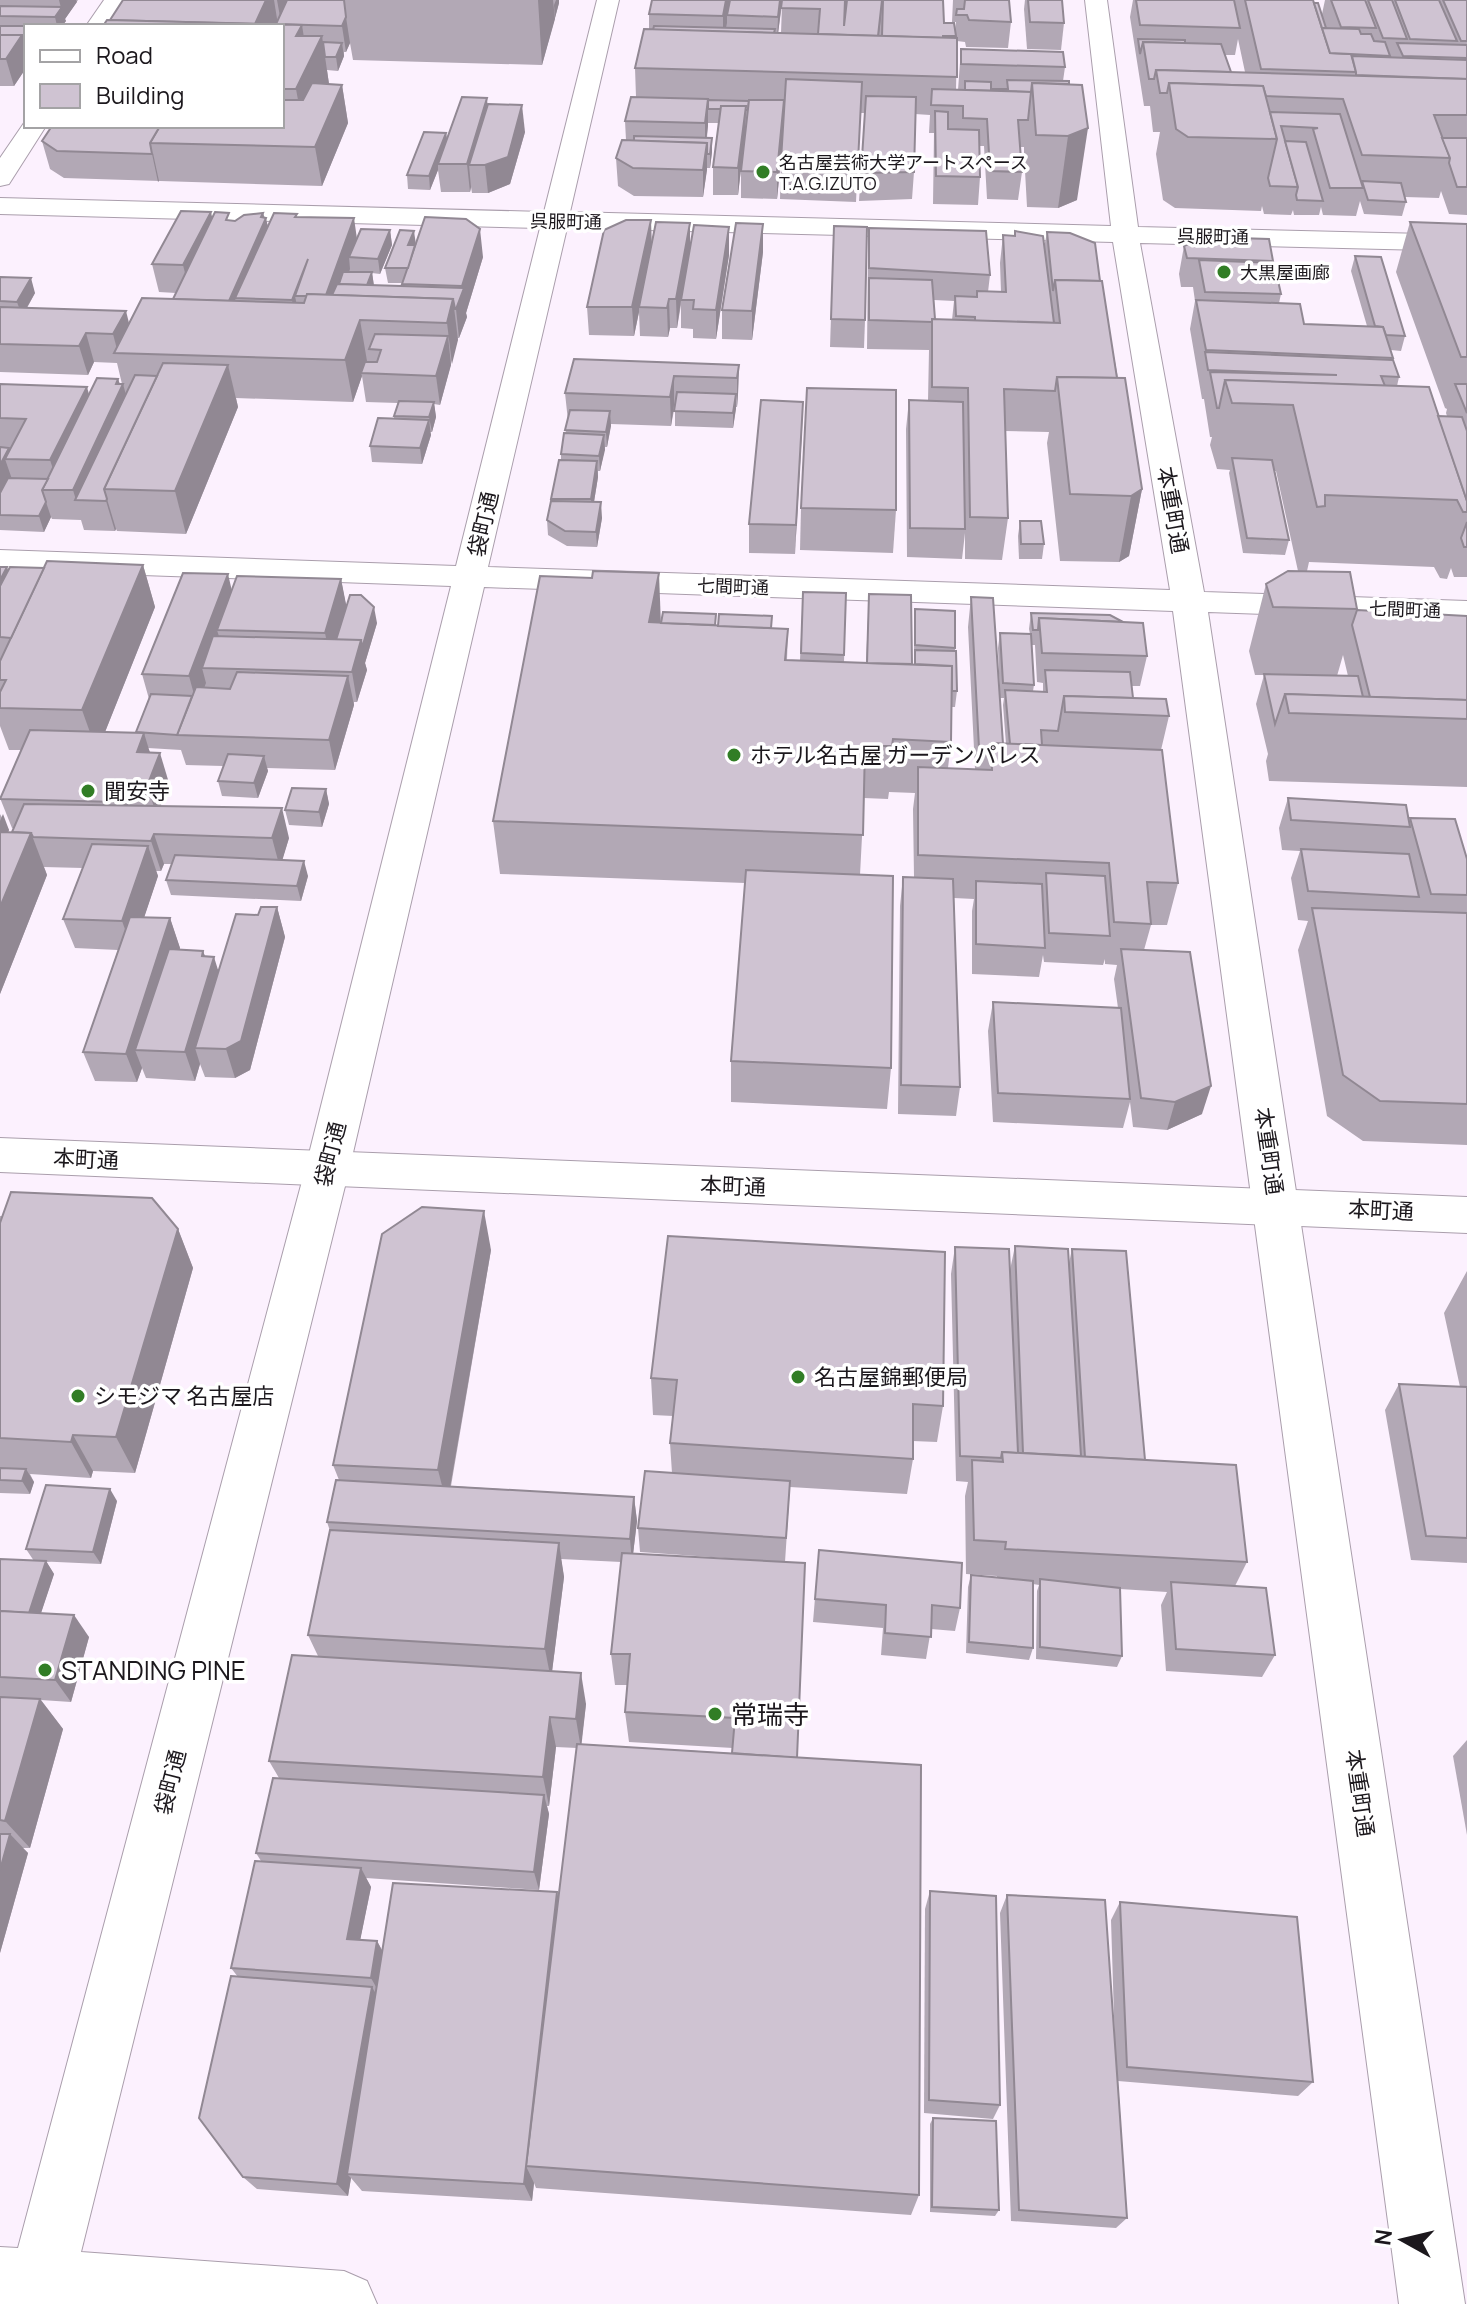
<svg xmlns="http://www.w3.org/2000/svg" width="1467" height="2304" font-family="Manrope,'Noto Sans JP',sans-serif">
<rect width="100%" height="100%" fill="#fcf1fe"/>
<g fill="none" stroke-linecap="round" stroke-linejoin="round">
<defs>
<g id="minor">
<polygon points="104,0 126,0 110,26 86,26"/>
<path d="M597,0H619L570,212L1111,226L1085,0H1107L1138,227L1467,235V251L1140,243L1204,592L1467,601V621L1208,612L1465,2304H1399L1173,611L484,587L349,1170L81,2252L344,2271L367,2281L377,2304H0V2247L18,2248L305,1170L451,586L0,570V550L456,566L540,228L0,214V198L544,212ZM567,228L1113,242L1170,590L488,567Z"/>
<polygon points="26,120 26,126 46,126 9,184 0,186 0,158"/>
</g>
<polygon id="tertiary" points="0,1138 1467,1197 1467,1233 0,1172"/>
</defs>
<use href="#minor" stroke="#aa9eac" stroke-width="2"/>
<use href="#tertiary" stroke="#aa9eac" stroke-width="2"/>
<use href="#minor" fill="#fff" fill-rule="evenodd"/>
<use href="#tertiary" fill="#fff" fill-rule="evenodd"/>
</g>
<g fill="#b2a8b5" fill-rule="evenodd">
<polygon points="0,0 78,0 65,19 66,21 62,26 26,26 26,68 14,86 0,86"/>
<polygon points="123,0 559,0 559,3 542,65 353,60 350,43 346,52 344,52 344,56 338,71 327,70 329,84 342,85 348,123 322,186 64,178 50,169 42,141 282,126 282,26 110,20"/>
<path d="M845,0L844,26L882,0L944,23L955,29L956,22H952L953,0H965L1011,22L1008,48L966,47L965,42L957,41L956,90H958L961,49L1065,67L1063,81L1077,200L1058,208L1027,207L1024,153V147H1020L1022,172L1018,200L987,199L984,146H980V177L978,205L933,204L934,133H929L930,115L915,114L914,172L912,199L859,201L865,113H860L856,202L780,199L781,160L777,199L741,198V171L745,134L738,195H713V167L719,123H708L707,138H712V152L710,168H707L703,197L634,196L618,186L616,158L626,140L625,121L636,97L635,68L649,29V14ZM782,5L781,33H778Z"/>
<polygon points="1025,0 1062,0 1064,23 1061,50 1027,49 1024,9"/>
<path d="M1133,0H1313L1322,14L1325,0H1467V215L1449,214L1441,191L1439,198L1405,197L1406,202L1402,216L1364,214L1360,201L1356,216L1323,215L1321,207L1319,215H1294L1293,210L1291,215L1264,214L1262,206L1261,211L1175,208L1163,200L1156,154L1160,132H1153L1150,106H1144L1130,17ZM1238,39L1245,72H1231L1225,55H1235Z"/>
<polygon points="487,98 487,105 525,132 510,184 488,193 472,193 471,187 470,192 441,192 438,170 430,190 408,189 407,175 446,133 447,138"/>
<polygon points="263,213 268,226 298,217 357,238 390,230 392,245 380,274 372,273 374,285 402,286 403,283 388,283 385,268 416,244 483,257 466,313 467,317 459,338 458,338 440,405 434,404 436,417 432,432 430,432 431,435 422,464 372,462 370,446 394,419 394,416 398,403 366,402 362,376 353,402 236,398 238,407 186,534 117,531 116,529 115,531 84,530 81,520 52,519 51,517 44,532 0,530 0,447 11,449 11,448 0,447 0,384 89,394 118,379 120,384 122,384 117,363 94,362 88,375 0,372 0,277 35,293 27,308 129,323 173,299 176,293 159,292 152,264 213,218 235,221"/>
<path d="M1410,222L1467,224V577H1454L1451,568L1447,579L1440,578L1434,567L1309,562L1307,571L1357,610L1467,616V787L1269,781L1266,761L1268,754L1256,704L1264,675H1255L1249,651L1266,584L1298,571L1276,471H1275L1289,540L1285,555L1243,553L1229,473L1230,470L1217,469L1210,445L1212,437H1210L1204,399H1202L1190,329L1195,301L1193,287H1181L1179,274L1184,246L1273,261L1281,294L1279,303L1304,324L1367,326L1351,271L1355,256L1405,336L1401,351L1391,350L1393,360L1399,377L1397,386L1438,416H1447L1446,413L1447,409L1445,408L1396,272ZM1343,655L1348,676H1337Z"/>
<polygon points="690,223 690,245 729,227 729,255 716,339 693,338 693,329 681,328 681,305 677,328 670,328 668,337 640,336 639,312 634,336 589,335 587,307 652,243"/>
<polygon points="763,224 763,252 752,340 722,339 722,310"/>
<polygon points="834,226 865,320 864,348 830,347"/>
<path d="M869,228L990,275L988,292H1001L1000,263L1003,235L1044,248L1047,232L1100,281L1118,378L1142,489L1129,556L1119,562L1060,561L1047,443L1049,432L1005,431L1008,518L1002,560L965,559V533L962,559L907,557L906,429L909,400L928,401L929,350L867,349L868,256ZM934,300L954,301L952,320L935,319Z"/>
<polygon points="739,365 738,394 737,407 736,407 733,428 675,426 675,405 671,426 611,424 607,447 605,447 600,471 598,471 598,477 594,502 602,518 597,547 567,546 548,535 547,520 561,460 561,454 568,421 565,393"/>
<polygon points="803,402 795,554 749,553 749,524"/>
<polygon points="801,508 896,510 893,553 800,550"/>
<polygon points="1020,521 1044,544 1042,559 1019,559 1018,536"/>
<polygon points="143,565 155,607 105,732 136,733 149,699 142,674 232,590 341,579 346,606 377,623 365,663 367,670 357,702 354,702 354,705 335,770 267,768 268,771 258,798 222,796 218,781 223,766 186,765 181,750 148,748 150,752 169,783 160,806 289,838 282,860 308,876 301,901 171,895 166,880 172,864 164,864 161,871 156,871 158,876 144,917 170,918 180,948 179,950 203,951 205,956 219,971 258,915 277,907 285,937 250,1070 235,1078 205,1077 200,1064 195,1081 146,1078 142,1068 137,1082 95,1081 83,1052 118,950 75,948 63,919 83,868 44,867 47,875 0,994 0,814 9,830 8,832 12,832 13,828 12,828 0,798 21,750 9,750 0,726 0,567 8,570"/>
<path d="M592,578L660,623L788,629L787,660H800L803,592L846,593L844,662L866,663L869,594L912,664H914V624L915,609L955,611V651L957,691L955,707H952L951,742L948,768L975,769L968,627L971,597L1003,744H1006L1003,705L1004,698H1000L998,648L1000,633L1030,634L1029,629L1031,613L1147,656L1140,686H1132L1133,698L1169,716L1161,750L1178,883L1167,925H1151L1144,950L1202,1114L1167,1130L1133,1127L1130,1102L1123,1128L993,1122L988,1031L993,1002L1118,1008L1114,979L1117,965L1105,964V959L1103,965L1044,962L1043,955L1039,977L972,974V911L974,899L954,898L960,1087L956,1116L898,1114L900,906L903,877H914L913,809L915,793L889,792L888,799L864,798L860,875L891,1068L887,1109L731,1102V1061L745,883L500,874L493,821ZM1031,645H1035L1037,682L1043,683V692L1033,691L1034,685Z"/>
<polygon points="326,789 329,804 322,827 289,825 285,810"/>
<polygon points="1288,798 1409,821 1410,818 1467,859 1467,1145 1363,1141 1327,1116 1298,950 1308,921 1298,920 1291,878 1300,851 1282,850 1279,828"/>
<polygon points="0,1216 178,1229 193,1268 135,1473 93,1471 91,1478 30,1474 34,1482 30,1494 0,1493"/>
<polygon points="1015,1246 1069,1263 1072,1249 1145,1460 1247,1562 1235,1586 1275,1655 1262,1677 1166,1671 1161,1605 1167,1592 1120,1589 1122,1656 1117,1667 1036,1659 1037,1591 1039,1585 1033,1584 1033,1648 1029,1660 966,1653 968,1587 971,1575 997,1577 997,1576 966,1574 965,1496 968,1482 956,1481 951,1274 955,1247 1010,1270"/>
<path d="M491,1250L451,1486L634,1497L637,1521L633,1554L766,1561L640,1552L638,1528L672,1473L670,1443L673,1416L653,1415L651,1378L943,1406L937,1442L913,1441V1459L907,1494L790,1487L785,1562L797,1758L919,2195L911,2215L536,2188L534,2183L532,2201L362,2191L351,2178L348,2196L257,2189L243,2177L238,1977L231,1968L261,1861L256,1853L279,1778L269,1761L318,1656L308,1635L330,1531L327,1522L339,1480L333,1465ZM561,1559L621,1562L611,1654L615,1685H628L625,1712L629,1742L733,1748L732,1753L581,1744L586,1704L552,1671L564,1577ZM556,1747L577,1748L558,1900L557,1892L382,1950L377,1941L360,1940L371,1887L366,1878L539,1890L549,1814L547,1806H549Z"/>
<polygon points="1467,1271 1467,1563 1411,1560 1385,1410 1399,1384 1460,1387 1444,1313"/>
<polygon points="117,1501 101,1564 35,1561 46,1561 54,1574 41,1613 89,1637 71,1702 41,1700 63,1729 30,1848 22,1848 28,1853 0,1953 0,1559 34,1561 26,1549"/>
<polygon points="819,1550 960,1608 955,1631 931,1629 926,1659 881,1655 883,1628 813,1622"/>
<polygon points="1467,1740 1467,1835 1453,1756"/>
<polygon points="930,1891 1000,2105 993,2119 924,2113 925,1909"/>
<polygon points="1007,1895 1115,2048 1111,1920 1120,1902 1313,2082 1298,2096 1118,2081 1127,2218 1116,2228 1011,2221 1000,1913"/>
<polygon points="933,2118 999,2210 995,2216 930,2212 930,2124"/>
</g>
<g fill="#918893">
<polygon points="59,0 76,0 77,2 65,19 66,21 62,26 57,26 55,17 61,8"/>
<polygon points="266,0 274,0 278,25 254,26"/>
<polygon points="277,0 292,0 281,22"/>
<polygon points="538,0 553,0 555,19 542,65"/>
<polygon points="556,0 559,0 559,3 555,18 554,5"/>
<polygon points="726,0 731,0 727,15 727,23 723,42 723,16"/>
<polygon points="780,0 782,0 777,43 778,17"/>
<polygon points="882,0 881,16 875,73 877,46"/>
<polygon points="346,17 350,43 346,52 342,26"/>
<polygon points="302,25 308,64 322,36 329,84 305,138 296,89 296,36"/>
<polygon points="22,35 26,48 26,68 14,86 6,59"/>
<polygon points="342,43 344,56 338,71 336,57"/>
<polygon points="342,85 348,123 322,186 315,147"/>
<polygon points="487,98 489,125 469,165 471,187 470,192 467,164"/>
<polygon points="708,99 708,126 705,150 705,123"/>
<polygon points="784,100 784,128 777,199 777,172"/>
<polygon points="522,105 525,132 510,184 488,193 485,165"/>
<polygon points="746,106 745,134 738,195 738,168"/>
<polygon points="1088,128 1077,200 1058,208 1068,136"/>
<polygon points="446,133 448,147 438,164 438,170 430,190 429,176"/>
<polygon points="712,138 712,152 710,168 710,154"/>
<polygon points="707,143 707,170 703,197 703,170"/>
<polygon points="153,153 159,181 158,182 152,154"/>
<polygon points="211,212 217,240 190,293 183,265"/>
<polygon points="263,213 265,221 266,218 272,246 235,298 240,319 228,301"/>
<polygon points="354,218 358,246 349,257 350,269 339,301 325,296"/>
<polygon points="651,220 652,249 639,307 639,312 634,336 632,307"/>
<polygon points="690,223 690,252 681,300 677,328 676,299"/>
<polygon points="763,224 763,252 752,340 752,311"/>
<polygon points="729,227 729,255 716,339 716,310"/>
<polygon points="480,229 483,257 466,313 467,317 459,338 456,309 463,290 462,286"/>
<polygon points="390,230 392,245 380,274 378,259"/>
<polygon points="414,231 416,245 408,245"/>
<polygon points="308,259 295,296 300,321 297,328 292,300"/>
<polygon points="372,272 374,287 364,292"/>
<polygon points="31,278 35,293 22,316 17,302"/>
<polygon points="453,299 458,340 452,364 447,323"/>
<polygon points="669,299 670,328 668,337 667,308"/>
<polygon points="126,311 133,339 118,353 113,334"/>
<polygon points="360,320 367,361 363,373 361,373 362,376 353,402 345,360"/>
<polygon points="86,333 94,362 88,375 79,346"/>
<polygon points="448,336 451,365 440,405 436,376"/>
<polygon points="228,365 238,407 186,534 175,491"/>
<polygon points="739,365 738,394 737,407 737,378"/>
<polygon points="674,376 674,405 671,426 670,397"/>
<polygon points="118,379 121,388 123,384 131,413 76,500 73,490"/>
<polygon points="87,387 95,416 57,481 50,460"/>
<polygon points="736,394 736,409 733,428 733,413"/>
<polygon points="434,402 436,417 432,432 429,417"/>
<polygon points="803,402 802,431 795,554 796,525"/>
<polygon points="610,411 611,426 607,447 606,432"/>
<polygon points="429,420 431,435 422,464 420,448"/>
<polygon points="604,435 605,450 600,471 599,456"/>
<polygon points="9,448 12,459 5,459 14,485 0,514 0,465"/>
<polygon points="597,461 598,477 592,514 591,499"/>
<polygon points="1142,489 1129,556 1119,562 1131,496"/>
<polygon points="107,499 116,529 115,531 106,501"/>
<polygon points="46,502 51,517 44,532 39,516"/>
<polygon points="601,502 602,518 597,547 596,532"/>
<polygon points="143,565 155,607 97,752 82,710"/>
<polygon points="7,567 17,596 0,631 0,580"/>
<polygon points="659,573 661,626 649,622"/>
<polygon points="228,574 235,604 217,630 221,643 202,668 206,683 198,704 195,698 189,676"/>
<polygon points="341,579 347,609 331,663 325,633"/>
<polygon points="374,607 377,623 365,663 367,670 357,702 352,672 361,640"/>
<polygon points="348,676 354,705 335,770 329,740"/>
<polygon points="144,733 153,763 137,752"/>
<polygon points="160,753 169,783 157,816 147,786"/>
<polygon points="264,756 268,771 258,798 254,783"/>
<polygon points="124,786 134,815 127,832 117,802"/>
<polygon points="326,789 329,804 322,827 319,812"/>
<polygon points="282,808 289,838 280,868 272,838"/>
<polygon points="3,814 9,830 0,851 0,821"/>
<polygon points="31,833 47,875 0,994 0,907"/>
<polygon points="154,834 164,864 161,871 151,841"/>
<polygon points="148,846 158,876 133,951 122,921"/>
<polygon points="304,861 308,876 301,901 297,886"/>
<polygon points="277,907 285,937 250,1070 235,1078 226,1049"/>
<polygon points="170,918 180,948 148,1050 135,1050 142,1068 137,1082 126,1054"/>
<polygon points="203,951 210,971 214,957 223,986 195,1048 200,1064 195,1081 185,1052"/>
<polygon points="1211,1086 1202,1114 1167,1130 1175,1102"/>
<polygon points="484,1211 491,1250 447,1505 438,1470"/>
<polygon points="178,1229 193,1268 135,1473 116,1437"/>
<polygon points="73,1435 93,1471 91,1478 71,1442"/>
<polygon points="26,1469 34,1482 30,1494 22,1481"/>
<polygon points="110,1489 117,1501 101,1564 93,1552"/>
<polygon points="634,1497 637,1521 632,1563 630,1539"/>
<polygon points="559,1543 564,1577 551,1680 545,1649"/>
<polygon points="46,1561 54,1574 35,1631 27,1619"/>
<polygon points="74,1615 89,1637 71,1702 55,1680"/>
<polygon points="581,1673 586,1704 581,1749 576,1719"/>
<polygon points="40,1699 63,1729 30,1848 5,1821"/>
<polygon points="550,1717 556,1747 549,1806 543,1777"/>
<polygon points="544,1795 549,1814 539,1890 534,1872"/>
<polygon points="10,1834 28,1853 0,1953 0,1870"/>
<polygon points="361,1868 371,1887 357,1956 347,1939"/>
<polygon points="557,1892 563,1918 526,2166 534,2183 532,2201 524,2184"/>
<polygon points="377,1941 386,1958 380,1994 371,1978"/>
<polygon points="372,1987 381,2003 347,2174 351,2178 348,2196 337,2184"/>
</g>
<g fill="#cfc3d2" stroke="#918893" stroke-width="2">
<polygon points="123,0 266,0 255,24 110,20"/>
<polygon points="287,0 344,0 346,17 342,26 276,24"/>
<polygon points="652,0 726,0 723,16 649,14"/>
<polygon points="730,0 780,0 778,17 727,15"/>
<polygon points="782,0 845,0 844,26 847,0 882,0 878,36 818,34 820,9 781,8"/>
<polygon points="883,0 943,0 944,23 954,23 956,36 943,36 943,38 882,36"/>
<polygon points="965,0 1009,0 1011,22 969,20 967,15 956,15 957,9 964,9"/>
<polygon points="1028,0 1062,0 1064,23 1030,22"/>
<polygon points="1136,0 1234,0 1240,28 1140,25"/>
<polygon points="1245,0 1313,0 1330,53 1351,54 1356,72 1261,69"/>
<polygon points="1331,0 1365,0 1376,28 1341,27"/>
<polygon points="1368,0 1392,0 1407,39 1383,38"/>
<polygon points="1395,0 1439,0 1457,41 1410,39"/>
<polygon points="1443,0 1467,0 1467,41 1461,41"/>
<polygon points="1314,3 1318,3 1326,28 1322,28"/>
<polygon points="0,6 62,7 55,17 0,16"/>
<polygon points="107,20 302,25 296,36 322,36 296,89 282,89 282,26 103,26"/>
<polygon points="0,26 26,26 26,45 22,35 0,35"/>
<polygon points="654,26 775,29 774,33 653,30"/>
<polygon points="1322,28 1359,29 1361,34 1371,34 1374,41 1385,42 1390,56 1330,53"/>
<polygon points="644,29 957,38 957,77 635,68"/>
<polygon points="0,35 22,35 6,59 0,59"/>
<polygon points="1138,39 1185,40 1185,43 1143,42 1140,54"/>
<polygon points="323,42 342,43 336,57 325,57"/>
<polygon points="1143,42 1221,44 1231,72 1156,70 1154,79 1149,79"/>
<polygon points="1397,43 1467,45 1467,58 1403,56"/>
<polygon points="961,49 1063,52 1065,67 961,64"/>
<polygon points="1352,56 1467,60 1467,79 1356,75 1356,72"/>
<polygon points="1156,70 1467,79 1467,115 1434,115 1450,158 1362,155 1343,99 1266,96 1263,86 1169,83 1167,93 1160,93"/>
<polygon points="786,79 862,82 858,162 781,160"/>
<polygon points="1007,80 1069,81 1069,84 1032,83 1031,92 965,90 965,81 991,82 991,89 1008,89"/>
<polygon points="312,83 342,85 315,147 150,143 160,126 282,126 282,100 303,100"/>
<polygon points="1032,83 1082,85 1088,128 1068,136 1036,135"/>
<polygon points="1169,83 1263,86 1277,139 1188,137 1176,129"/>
<polygon points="932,89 1031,92 1028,120 1018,120 1022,172 990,171 987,119 963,118 963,106 931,105"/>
<polygon points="866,96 916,97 914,172 861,173"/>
<polygon points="462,97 487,98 467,164 438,164"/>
<polygon points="631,97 708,99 705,123 625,121"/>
<polygon points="708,100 749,101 748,110 745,110 746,106 721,106 721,109 708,109"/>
<polygon points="749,100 784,100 777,172 741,171"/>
<polygon points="488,104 522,105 508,157 485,165 469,165"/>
<polygon points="721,106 746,106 738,168 713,167"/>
<polygon points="935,111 948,112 948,129 979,130 980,177 936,176"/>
<polygon points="1270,112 1340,114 1363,188 1330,188 1313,129 1318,128 1281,126 1298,187 1270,186 1268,178 1277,139"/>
<polygon points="52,126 160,126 150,143 152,154 57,151 42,141"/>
<polygon points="424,132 446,133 429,176 407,175"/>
<polygon points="634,136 712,138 710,154 707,154 707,143 634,141"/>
<polygon points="1442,138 1467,138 1467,187 1457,187 1449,163 1450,158"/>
<polygon points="622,140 707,143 703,170 633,168 616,158"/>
<polygon points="1285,141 1306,142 1323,201 1297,200 1296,195 1298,187"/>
<polygon points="1362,181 1401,183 1406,202 1368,200"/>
<polygon points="181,211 211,212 183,265 152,264"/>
<polygon points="215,212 229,213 226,220 235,221 244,215 263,213 261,217 266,218 229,301 173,299"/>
<polygon points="274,213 297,214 295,217 354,218 326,295 307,294 307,296 295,296 308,259 292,300 235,298"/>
<polygon points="425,217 466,219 480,229 462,286 402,284"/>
<polygon points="626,220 651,220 632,307 587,307 604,230"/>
<polygon points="656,222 690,223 676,299 669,299 667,308 639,307"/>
<polygon points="1410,222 1467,224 1467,357 1461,357"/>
<polygon points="736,223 763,224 752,311 722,310"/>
<polygon points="694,225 729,227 716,310 693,309 694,300 681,300"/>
<polygon points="834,226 867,227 865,320 831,319"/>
<polygon points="869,228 986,231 990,275 869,268"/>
<polygon points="361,229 390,230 378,259 349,257"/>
<polygon points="400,230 414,231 408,245 415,245 408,268 385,268"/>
<polygon points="1015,231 1043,236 1054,323 975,321 975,317 956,316 955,296 977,297 977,291 1006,292 1003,235 1015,236"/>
<polygon points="1047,232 1070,233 1095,243 1100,281 1055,280 1053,291"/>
<polygon points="1204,237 1269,239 1273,261 1187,258 1184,246"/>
<polygon points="1355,256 1381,257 1405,336 1386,335 1383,327 1375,326"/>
<polygon points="1199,260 1274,263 1281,294 1205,292"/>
<polygon points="343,272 372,272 367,285 339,284"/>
<polygon points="0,277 31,278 17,302 0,301"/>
<polygon points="869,278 932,280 935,319 932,319 932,322 869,320"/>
<polygon points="1055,280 1102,281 1117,378 1057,377 1055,391 1004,389 1008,518 970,517 968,388 932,387 932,319 1060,323"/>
<polygon points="337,284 464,288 456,309 455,309 453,299 332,295"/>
<polygon points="307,294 453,299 447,323 360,320 345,360 114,353 142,298 304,303"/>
<polygon points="1196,300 1300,304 1304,324 1383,327 1393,358 1206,350"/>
<polygon points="0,307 126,311 113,334 86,333 79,346 0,344"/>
<polygon points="375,334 448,336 436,376 361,373 365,362 377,362 381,350 369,349"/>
<polygon points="1205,352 1393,360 1399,377 1381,376 1385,386 1225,380 1219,408 1217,408 1210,372 1337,375 1208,370"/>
<polygon points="574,359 739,365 737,378 674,376 670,397 565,393"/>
<polygon points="163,363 228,365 175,491 104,489"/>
<polygon points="135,375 157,376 104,489 107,499 106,501 75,500"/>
<polygon points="1057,377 1125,378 1142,489 1131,496 1070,494"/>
<polygon points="97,378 118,379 116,384 123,384 73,490 42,490"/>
<polygon points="1225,380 1429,387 1467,501 1467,512 1463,512 1457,500 1325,495 1325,506 1317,507 1293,405 1232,403"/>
<polygon points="0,384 87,387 50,460 5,459 26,419 0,418"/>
<polygon points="1455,384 1467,384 1467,413"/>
<polygon points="807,388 896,390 896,510 801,508"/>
<polygon points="677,392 736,394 733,413 674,411"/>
<polygon points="761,400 803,402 796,525 749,524"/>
<polygon points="909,400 963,402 965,529 910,528"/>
<polygon points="399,401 434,402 429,417 394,416"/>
<polygon points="570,410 610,411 606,432 565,430"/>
<polygon points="1438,416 1462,417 1467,431 1467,501"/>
<polygon points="378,418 429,420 420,448 370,446"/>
<polygon points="564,433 604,435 599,456 561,454"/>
<polygon points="0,447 9,448 0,465"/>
<polygon points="1232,458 1272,460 1289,540 1247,538"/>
<polygon points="559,460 597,461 591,499 551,499"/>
<polygon points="8,478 48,479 42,490 46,502 39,516 0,515 0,493"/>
<polygon points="551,501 601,502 596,532 565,531 547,520"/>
<polygon points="1020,521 1041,521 1044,544 1021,544"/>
<polygon points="1467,522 1467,547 1464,547 1461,538"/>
<polygon points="47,561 143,565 82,710 0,708 0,692 6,680 0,680 0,661"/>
<polygon points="0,567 7,567 0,580"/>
<polygon points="10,567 44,568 11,638 0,637 0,586"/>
<polygon points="593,571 659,573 649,622 788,629 785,660 952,666 951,742 893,739 892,746 865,746 863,835 493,821 540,576 592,578"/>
<polygon points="1288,571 1350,572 1357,609 1273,607 1266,584"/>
<polygon points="183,573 228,574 189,676 142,674"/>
<polygon points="237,576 341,579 325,633 217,630"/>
<polygon points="803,592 846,593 844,655 801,653"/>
<polygon points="869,594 911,595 912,664 867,663"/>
<polygon points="350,595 361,595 374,607 362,648 361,640 336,640"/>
<polygon points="971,597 993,598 1003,744 991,743 991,748 979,748"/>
<polygon points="915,609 955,611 955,648 915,645"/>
<polygon points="1357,610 1467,616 1467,700 1370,697 1352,625"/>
<polygon points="663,612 716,614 715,625 661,623"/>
<polygon points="1031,613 1110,615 1123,622 1039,618 1038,630 1033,630"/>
<polygon points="719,614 772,616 771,628 718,626"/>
<polygon points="1039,618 1143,623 1147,656 1042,653"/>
<polygon points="1000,633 1031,634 1034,685 1003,683"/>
<polygon points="213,636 361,640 352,672 202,668"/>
<polygon points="915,650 956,651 957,691 952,691 952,666 915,664"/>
<polygon points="1045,670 1130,672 1133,698 1064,696 1058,731 1041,730 1042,745 1010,744 1005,690 1047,692"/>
<polygon points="237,672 348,676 329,740 177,735 196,687 230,689"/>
<polygon points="1264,674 1358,676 1363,697 1285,694 1275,724"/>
<polygon points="151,694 192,696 177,735 136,732"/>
<polygon points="1285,694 1467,700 1467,719 1289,713"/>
<polygon points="1064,696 1166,699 1169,716 1065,712"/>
<polygon points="30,730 144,733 137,752 160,753 147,786 124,786 117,802 0,799"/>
<polygon points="991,743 1162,750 1178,883 1147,882 1151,924 1114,922 1109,863 918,855 918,767 992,770"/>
<polygon points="228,754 264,756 254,783 218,781"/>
<polygon points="292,788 326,789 319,812 285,810"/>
<polygon points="1288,798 1406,805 1410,827 1291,820"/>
<polygon points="24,804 282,808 272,838 154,834 151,841 33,837 31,833 12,832"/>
<polygon points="1410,818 1455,819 1467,859 1467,895 1431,894"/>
<polygon points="0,832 31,833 0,907"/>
<polygon points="92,844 148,846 122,921 63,919"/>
<polygon points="1301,849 1409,854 1419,897 1308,891"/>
<polygon points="175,855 304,861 297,886 166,880"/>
<polygon points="746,870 893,876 891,1068 731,1061"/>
<polygon points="1046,873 1105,876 1110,936 1049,933"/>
<polygon points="903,877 953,879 960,1087 901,1085"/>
<polygon points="976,881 1042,884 1045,948 976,944"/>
<polygon points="261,907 277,907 241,1041 226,1049 195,1048 236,914 258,915"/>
<polygon points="1312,908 1467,913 1467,1104 1380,1101 1343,1075"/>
<polygon points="130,917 170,918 126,1054 83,1052"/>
<polygon points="169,949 203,951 202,956 214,957 185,1052 135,1050"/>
<polygon points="1121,949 1190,952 1211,1086 1175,1102 1141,1098"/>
<polygon points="993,1002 1121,1008 1130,1099 998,1093"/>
<polygon points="11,1192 152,1198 178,1229 116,1437 73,1435 71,1442 0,1438 0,1223"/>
<polygon points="422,1207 484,1211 438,1470 333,1465 382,1234"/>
<polygon points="668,1236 945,1252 943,1406 913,1404 913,1459 670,1443 677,1380 651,1378"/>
<polygon points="1015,1246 1068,1249 1081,1456 1023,1453"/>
<polygon points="955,1247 1009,1249 1018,1453 1002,1452 1001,1458 960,1456"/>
<polygon points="1072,1249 1126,1251 1145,1460 1085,1457"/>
<polygon points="1399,1384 1467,1387 1467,1538 1426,1536"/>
<polygon points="1002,1452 1236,1465 1247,1562 1005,1549 1006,1542 974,1540 972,1460 1003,1462"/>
<polygon points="0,1468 26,1469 22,1481 0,1480"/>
<polygon points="645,1471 790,1481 786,1538 638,1528"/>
<polygon points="336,1480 634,1497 630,1539 327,1522"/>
<polygon points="46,1485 110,1489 93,1552 26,1549"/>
<polygon points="330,1530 559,1543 545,1649 308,1635"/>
<polygon points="819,1550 962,1563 960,1608 932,1605 931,1637 885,1633 886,1605 815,1599"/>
<polygon points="622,1553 805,1563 797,1758 732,1753 735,1718 625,1712 630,1654 611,1654"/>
<polygon points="0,1559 46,1561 29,1613 0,1611"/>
<polygon points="971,1575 1033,1581 1033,1648 969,1642"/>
<polygon points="1040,1579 1120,1588 1122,1656 1040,1647"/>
<polygon points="1171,1582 1266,1588 1275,1655 1176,1649"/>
<polygon points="0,1611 74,1615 55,1680 0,1677"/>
<polygon points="292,1655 581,1673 576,1719 550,1717 543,1777 269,1761"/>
<polygon points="0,1697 40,1699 5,1821 0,1820"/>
<polygon points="577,1744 921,1765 919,2195 526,2166"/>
<polygon points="273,1778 544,1795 534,1872 256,1853"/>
<polygon points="0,1834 10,1834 0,1870"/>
<polygon points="255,1861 361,1868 347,1939 377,1941 371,1978 231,1968"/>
<polygon points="393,1883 557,1892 524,2184 347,2174"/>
<polygon points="930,1891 996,1896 1000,2105 929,2100"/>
<polygon points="1007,1895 1105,1900 1127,2218 1019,2210"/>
<polygon points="1120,1902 1297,1917 1313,2082 1127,2067"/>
<polygon points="231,1976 372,1987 337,2184 243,2177 199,2118"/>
<polygon points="933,2118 996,2121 999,2210 932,2207"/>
</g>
<g fill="#317d25" stroke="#fff" stroke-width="3">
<circle cx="763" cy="172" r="8"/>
<circle cx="1224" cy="272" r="8"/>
<circle cx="734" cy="755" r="8"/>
<circle cx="88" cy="791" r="8"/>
<circle cx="798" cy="1377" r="8"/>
<circle cx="78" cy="1396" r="8"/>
<circle cx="45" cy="1670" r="8"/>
<circle cx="715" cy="1714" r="8"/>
</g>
<g text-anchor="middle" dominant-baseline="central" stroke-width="7" stroke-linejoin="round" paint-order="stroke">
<g font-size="18" fill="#1c181d" stroke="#fff" text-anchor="start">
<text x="779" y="162">名古屋芸術大学アートスペース<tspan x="779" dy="21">T.A.G.IZUTO</tspan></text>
<text x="1240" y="272">大黒屋画廊</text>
</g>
<g font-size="18" fill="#1c181d" stroke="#fff">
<text transform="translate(566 221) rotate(1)">呉服町通</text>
<text transform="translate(1213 236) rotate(1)">呉服町通</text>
<text transform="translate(733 586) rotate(2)">七間町通</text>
<text transform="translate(1405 609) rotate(2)">七間町通</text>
</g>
<g font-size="22" fill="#1c181d" stroke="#fff">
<text transform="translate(1173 510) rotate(80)">本重町通</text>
<text transform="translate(483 524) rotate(-77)">袋町通</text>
<text transform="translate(1269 1151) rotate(82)">本重町通</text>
<text transform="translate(330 1154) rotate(-76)">袋町通</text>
<text transform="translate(86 1159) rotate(3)">本町通</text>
<text transform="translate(733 1186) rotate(2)">本町通</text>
<text transform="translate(1381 1210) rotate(3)">本町通</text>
<text transform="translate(170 1782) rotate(-76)">袋町通</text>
<text transform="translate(1360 1793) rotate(82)">本重町通</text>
</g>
<g font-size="22" fill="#1c181d" stroke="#fff" text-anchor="start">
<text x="750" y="755">ホテル名古屋 ガーデンパレス</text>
<text x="104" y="791">聞安寺</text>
<text x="814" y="1377">名古屋錦郵便局</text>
<text x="94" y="1396">シモジマ 名古屋店</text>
</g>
<g font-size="26" fill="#1c181d" stroke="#fff" text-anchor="start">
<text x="61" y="1670">STANDING PINE</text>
<text x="731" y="1714">常瑞寺</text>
</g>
</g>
<rect x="24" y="24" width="260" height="104" fill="#ffffff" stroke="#a4a3a5" stroke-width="2"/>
<rect x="40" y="50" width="40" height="12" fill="#ffffff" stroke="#a4a3a5" stroke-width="2"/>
<text x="96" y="64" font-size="24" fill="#1c181d">Road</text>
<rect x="40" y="84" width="40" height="24" fill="#cfc3d2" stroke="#a4a3a5" stroke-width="2"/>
<text x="96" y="104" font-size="24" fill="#1c181d">Building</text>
<g transform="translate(1403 2240) rotate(278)" stroke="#ffffff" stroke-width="6" paint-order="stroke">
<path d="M0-6L14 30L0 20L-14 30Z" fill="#1c181d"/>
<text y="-12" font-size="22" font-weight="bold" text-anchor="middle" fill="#1c181d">N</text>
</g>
</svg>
